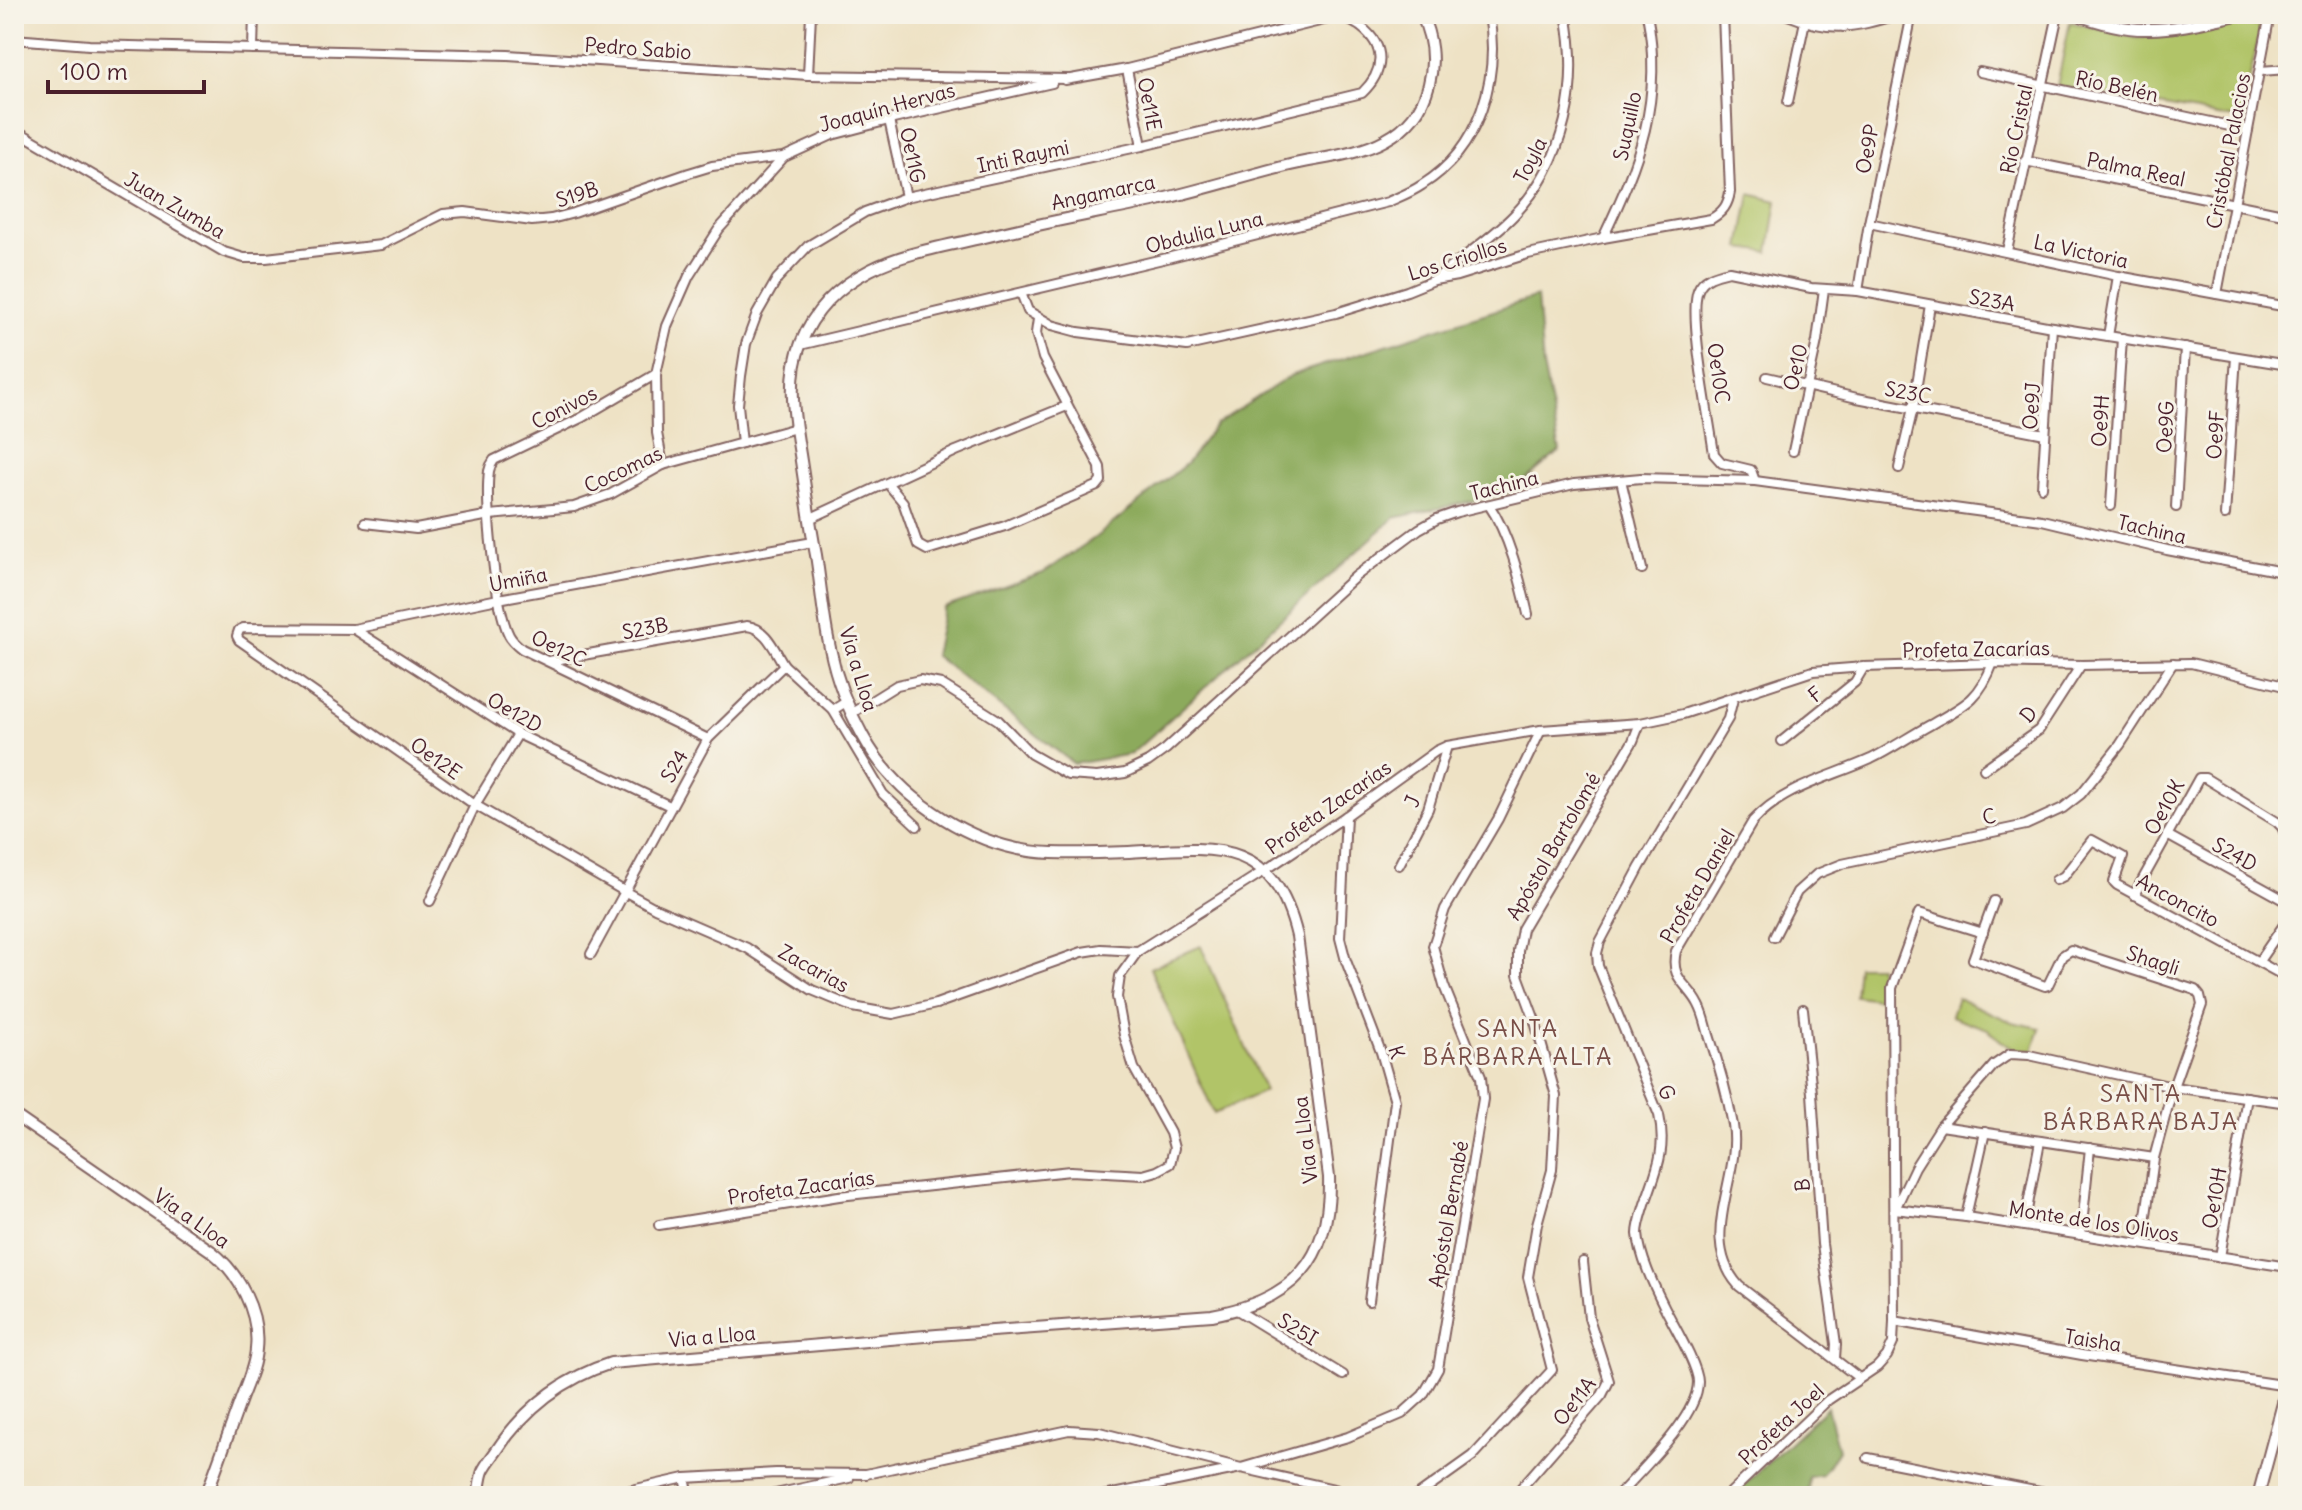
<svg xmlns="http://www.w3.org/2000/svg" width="2302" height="1510" font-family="Delius,sans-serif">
<rect width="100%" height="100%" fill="#f7f3e8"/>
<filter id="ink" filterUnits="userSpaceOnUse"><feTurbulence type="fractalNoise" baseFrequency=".0125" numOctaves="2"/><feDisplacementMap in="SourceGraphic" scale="16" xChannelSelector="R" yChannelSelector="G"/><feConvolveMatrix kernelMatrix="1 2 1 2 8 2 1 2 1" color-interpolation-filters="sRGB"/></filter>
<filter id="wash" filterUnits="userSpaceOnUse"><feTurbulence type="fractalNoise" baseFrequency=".006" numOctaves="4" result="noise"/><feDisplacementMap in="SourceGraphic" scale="32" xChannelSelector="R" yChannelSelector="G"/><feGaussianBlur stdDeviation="1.8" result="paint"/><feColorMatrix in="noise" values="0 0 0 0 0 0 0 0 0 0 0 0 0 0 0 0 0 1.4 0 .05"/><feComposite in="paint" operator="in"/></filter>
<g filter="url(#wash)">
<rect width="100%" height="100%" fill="#eee2c5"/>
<g fill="#b1c468" stroke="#7e724a" stroke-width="2">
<polygon points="2070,22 2137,38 2205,31 2249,23 2261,28 2240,120 2057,86"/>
<polygon points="1750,194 1777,201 1769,252 1740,248"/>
<polygon points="1201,946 1265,1091 1214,1114 1150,968"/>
<polygon points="1858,966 1879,966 1879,999 1855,996"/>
<polygon points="1957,998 2012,1022 2040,1028 2033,1051 2014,1048 2001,1041 1988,1029 1951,1016"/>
</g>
<g fill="#8caa5c" stroke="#6b6444" stroke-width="2">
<polygon points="1537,297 1543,366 1560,451 1509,493 1394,518 1131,754 1074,764 934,655 944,608 1043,573 1096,537 1187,463 1215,425 1292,375"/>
<polygon points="1827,1407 1838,1450 1822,1475 1809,1477 1808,1496 1741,1496 1741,1488"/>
</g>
</g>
<g filter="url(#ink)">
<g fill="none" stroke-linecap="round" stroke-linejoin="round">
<defs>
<g id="minor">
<polyline points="1844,27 1845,14"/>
<polyline points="14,39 89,45 508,55 808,75 1067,79"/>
<polyline points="253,49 254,14"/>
<polyline points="1127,69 1142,146"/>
<polyline points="2260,71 2288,69"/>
<polyline points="1980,72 2248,130"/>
<polyline points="808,75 811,14"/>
<polyline points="1065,80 1127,69 1340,16"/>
<polyline points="1788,102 1805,21"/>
<polyline points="889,120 906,197"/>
<polyline points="14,129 224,252 244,258 266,258 381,245 443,214 465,212 532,221 551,219 574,213 689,173 712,166 783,157"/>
<polyline points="2025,161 2288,215"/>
<polyline points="1869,223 2118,276 2288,307"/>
<path d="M1603,238C1639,162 1664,100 1647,14"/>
<polyline points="2007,251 2058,14"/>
<path d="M1437,278C1462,257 1492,238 1514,215C1566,161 1580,85 1566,14"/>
<polyline points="1858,291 1869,223 1912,14"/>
<path d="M1021,293L1028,311L1052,325L1078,332L1187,346L1336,313L1407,291L1434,280L1457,276L1528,254L1603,238L1711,219C1723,212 1728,205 1730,192L1723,14"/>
<polyline points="2217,294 2270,14"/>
<polyline points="2108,336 2118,276"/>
<path d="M800,345L1167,258L1388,202C1399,197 1412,192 1422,185C1480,149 1500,79 1489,14"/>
<path d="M656,374L581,418L494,460C491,464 490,466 489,471C485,503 495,607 509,635C512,641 517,645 522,649L708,739"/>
<polyline points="1767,377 1857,398 2045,434"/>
<path d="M742,443L738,405L741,376L746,344L757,314L777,279L808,246L865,212L906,197L1142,146L1362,93C1384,72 1387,47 1361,27C1354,22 1345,19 1338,14"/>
<polyline points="1793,451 1817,341 1824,289"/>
<polyline points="663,465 657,433 656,374 667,326 689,276 719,229 784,157 832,135 889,120 1052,83"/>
<polyline points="1899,468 1913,408 1930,305"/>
<polyline points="1621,480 1642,569"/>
<path d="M1755,481L1751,470L1722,463L1714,454C1710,422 1688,315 1698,290C1703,277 1716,274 1729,271L1811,288L1858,291L2052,327L2288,365"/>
<polyline points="888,484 903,502 918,545 927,550 1005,526 1097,486 1101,481 1100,467 1043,358 1036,333 1038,319"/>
<polyline points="2042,487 2052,327"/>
<path d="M1489,505C1509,534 1520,579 1528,614"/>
<polyline points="2111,506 2122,338"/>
<polyline points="2176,507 2185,348"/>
<polyline points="2225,515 2236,357"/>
<polyline points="809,519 956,451 1067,406"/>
<polyline points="365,523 416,529 490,515 574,507 611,494 663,465 796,428"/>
<polyline points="813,542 498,599 354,629 243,628 239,630 237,636 239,640 475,805 624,891 655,908 747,948 812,990 853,1007 893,1014 936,1004 1082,952 1101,949 1138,951"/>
<polyline points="354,629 518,734 670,806"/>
<path d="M549,661L747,626C766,628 774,649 784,665L708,739L591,954"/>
<polyline points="784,665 833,710"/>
<polyline points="846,702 833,710 883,794 917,826"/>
<polyline points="852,713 897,685 920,680 941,684 998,720 1031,754 1068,775 1097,777 1125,773 1148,762 1166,749 1356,576 1419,529 1437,519 1457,512 1574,484 1641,478 1755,481 2042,520 2167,550 2288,573"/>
<polyline points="1782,741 1855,682 1864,667"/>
<polyline points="1984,769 2039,730 2081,665"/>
<polyline points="1346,816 1340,938 1346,961 1381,1052 1395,1101 1369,1301"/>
<polyline points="2167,835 2288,902"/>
<polyline points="1399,865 1428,809 1447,746"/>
<polyline points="2056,880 2064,876 2092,840 2123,857 2114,882 2117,885 2288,978"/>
<polyline points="2134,895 2199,778 2205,778 2277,822 2282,827 2288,840"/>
<polyline points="430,901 475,805 518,734"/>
<polyline points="1994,901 1973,959 2045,986 2048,985 2062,956 2071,950 2195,990 2200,996 2202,1005 2173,1087 2154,1158 2142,1244"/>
<polyline points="1774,937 1797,892 1817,874 1842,864 2026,825 2063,808 2081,794 2120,745 2173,663"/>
<polyline points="2259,961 2288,919"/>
<polyline points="1803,1009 1812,1093 1822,1244 1836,1344 1835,1358"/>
<polyline points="1941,1126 2154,1158"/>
<polyline points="1897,1205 1915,1167 1941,1126 1994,1065 2010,1054 2029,1055 2173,1087 2288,1103"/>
<polyline points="1894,1209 1966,1217 2288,1267"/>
<polyline points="1966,1217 1985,1132"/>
<polyline points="659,1225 839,1196 1070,1171 1143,1175 1157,1171 1170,1164 1174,1148 1170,1133 1134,1068 1124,1035 1117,997 1120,976 1138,951 1264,871 1346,816 1436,751 1447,746 1541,730 1640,723 1683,714 1813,671 1864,667 1993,663 2081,665 2191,663 2288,687"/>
<polyline points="2024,1226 2040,1141"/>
<polyline points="2081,1235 2090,1148"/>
<polyline points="2220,1257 2247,1097"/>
<polyline points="1237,1310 1343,1375"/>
<polyline points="1894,1321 2082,1355 2288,1386"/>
<path d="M1859,1378L1739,1286C1696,1238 1742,1178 1733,1125C1727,1093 1719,1065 1709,1035C1706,1025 1704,1014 1699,1005C1689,984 1669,980 1676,951L1753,821C1784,787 1829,778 1871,759C1891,749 1910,736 1930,725C1963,706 1979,701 1993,663"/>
<polyline points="1868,1458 2060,1496"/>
<polyline points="685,1478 689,1496"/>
<polyline points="605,1496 685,1478 776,1473 866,1474 1069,1430 1099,1432 1241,1468 1365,1496"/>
<polyline points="766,1496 849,1478"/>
<polyline points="1103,1496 1241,1468 1348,1437 1402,1414 1423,1395 1438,1369 1483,1099 1481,1077 1444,986 1433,946 1445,909 1498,819 1541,730"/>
<polyline points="1417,1496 1473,1456 1552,1370 1528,1277 1537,1224 1552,1170 1556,1096 1534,1018 1518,975 1518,951 1522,929 1633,741 1640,723"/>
<polyline points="1514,1496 1602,1395 1609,1381 1589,1318 1583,1262"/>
<path d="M1618,1496C1641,1470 1698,1417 1698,1382C1698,1365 1671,1321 1663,1304C1653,1284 1640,1257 1638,1234C1638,1225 1642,1214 1645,1204C1656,1171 1667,1151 1659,1115L1598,966L1597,953L1600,942L1640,867L1728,719L1733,699"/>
<polyline points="1727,1496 1828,1400 1877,1367 1887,1356 1893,1343 1894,1321 1892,988 1919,913 1983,933"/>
</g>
<g id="tertiary">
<path d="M1788,14C1832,32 1852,27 1896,14"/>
<path d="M2075,14C2097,22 2125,30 2149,29C2180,29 2212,20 2242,14"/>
<path d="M14,1115L211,1251C238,1272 260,1312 256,1349C255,1367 246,1385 240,1402C229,1433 217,1465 206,1496"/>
<path d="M478,1496C480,1488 480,1479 483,1471C486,1464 493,1456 497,1450C525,1408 564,1378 611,1363L937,1335L1212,1315C1293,1300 1331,1261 1329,1177L1297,936C1273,836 1212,847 1129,852C1104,853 1077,854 1052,853C978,851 898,801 863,736C848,709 836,678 830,648C823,618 821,586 816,555C810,524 806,493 801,461C795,422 786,381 801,343C814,310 839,286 870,270C905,252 948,246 985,237C1041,223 1097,213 1153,201C1198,191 1242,177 1286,166C1318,158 1356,156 1385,140C1432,115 1443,59 1421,14"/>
<polyline points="2258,1496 2283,1403 2288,1368"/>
</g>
</defs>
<use href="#minor" stroke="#836361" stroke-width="12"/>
<use href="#tertiary" stroke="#836361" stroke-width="14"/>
<use href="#minor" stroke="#fff" stroke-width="8"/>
<use href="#tertiary" stroke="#fff" stroke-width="10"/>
</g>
</g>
<g text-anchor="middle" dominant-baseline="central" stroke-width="6" stroke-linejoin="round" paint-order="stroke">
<g font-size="20" fill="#4a1f2b" stroke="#f7f3e8">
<text transform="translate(638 48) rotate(4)">Pedro Sabio</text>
<text transform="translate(2117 86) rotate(12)">Río Belén</text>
<text transform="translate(1150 104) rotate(79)">Oe11E</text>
<text transform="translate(887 107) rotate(-15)">Joaquín Hervas</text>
<text transform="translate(1627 126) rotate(-78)">Suquillo</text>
<text transform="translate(2016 129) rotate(-78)">Río Cristal</text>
<text transform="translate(1867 149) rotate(-79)">Oe9P</text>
<text transform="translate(2228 151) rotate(-79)">Cristóbal Palacios</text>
<text transform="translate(913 155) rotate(78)">Oe11G</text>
<text transform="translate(1023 156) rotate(-12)">Inti Raymi</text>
<text transform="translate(1530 160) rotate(-63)">Toyla</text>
<text transform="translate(2136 169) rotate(12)">Palma Real</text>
<text transform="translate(1103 192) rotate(-12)">Angamarca</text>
<text transform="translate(577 194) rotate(-18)">S19B</text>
<text transform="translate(175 205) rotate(30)">Juan Zumba</text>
<text transform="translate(1204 232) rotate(-14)">Obdulia Luna</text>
<text transform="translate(2081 251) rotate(12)">La Victoria</text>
<text transform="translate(1457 259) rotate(-17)">Los Criollos</text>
<text transform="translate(1992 300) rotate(10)">S23A</text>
<text transform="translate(1795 367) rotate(-77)">Oe10</text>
<text transform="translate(1719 373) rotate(82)">Oe10C</text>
<text transform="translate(1908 392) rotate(10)">S23C</text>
<text transform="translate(2031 406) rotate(-86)">Oe9J</text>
<text transform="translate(564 407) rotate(-27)">Conivos</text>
<text transform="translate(2100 421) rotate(-86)">Oe9H</text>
<text transform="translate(2165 427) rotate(-87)">Oe9G</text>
<text transform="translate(2215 435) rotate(-86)">Oe9F</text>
<text transform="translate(623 469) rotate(-25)">Cocomas</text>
<text transform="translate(1504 485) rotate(-14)">Tachina</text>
<text transform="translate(2152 529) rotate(13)">Tachina</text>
<text transform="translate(518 579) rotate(-11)">Umiña</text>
<text transform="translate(645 628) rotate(-10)">S23B</text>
<text transform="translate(559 648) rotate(26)">Oe12C</text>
<text transform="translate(1976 649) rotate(-1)">Profeta Zacarías</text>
<text transform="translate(859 669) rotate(73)">Via a Lloa</text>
<text transform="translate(1815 694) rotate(-39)">F</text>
<text transform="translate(515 712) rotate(30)">Oe12D</text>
<text transform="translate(2028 714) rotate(-50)">D</text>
<text transform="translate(436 758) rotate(35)">Oe12E</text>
<text transform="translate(674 766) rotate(-60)">S24</text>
<text transform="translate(1412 801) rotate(-68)">J</text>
<text transform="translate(1328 807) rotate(-35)">Profeta Zacarías</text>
<text transform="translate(2164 807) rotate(-61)">Oe10K</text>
<text transform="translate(1989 816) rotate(-12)">C</text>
<text transform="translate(1553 846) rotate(-60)">Apóstol Bartolomé</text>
<text transform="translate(2235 854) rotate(29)">S24D</text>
<text transform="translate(1697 886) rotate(-60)">Profeta Daniel</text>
<text transform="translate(2178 900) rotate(28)">Anconcito</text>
<text transform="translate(2153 960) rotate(18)">Shagli</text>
<text transform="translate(814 968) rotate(29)">Zacarias</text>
<text transform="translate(1397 1052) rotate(73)">K</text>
<text transform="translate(1667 1092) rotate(69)">G</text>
<text transform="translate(1305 1140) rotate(-97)">Via a Lloa</text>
<text transform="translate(1802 1185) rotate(-94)">B</text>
<text transform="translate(801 1187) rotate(-8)">Profeta Zacarías</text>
<text transform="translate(2214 1198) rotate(-80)">Oe10H</text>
<text transform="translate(1448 1214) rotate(-80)">Apóstol Bernabé</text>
<text transform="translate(192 1218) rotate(35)">Vía a Lloa</text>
<text transform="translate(2094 1221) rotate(9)">Monte de los Olivos</text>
<text transform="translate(1298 1329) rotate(31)">S25I</text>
<text transform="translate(712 1336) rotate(-5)">Via a Lloa</text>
<text transform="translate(2093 1340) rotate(9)">Taisha</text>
<text transform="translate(1574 1401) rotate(-52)">Oe11A</text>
<text transform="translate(1781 1424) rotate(-43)">Profeta Joel</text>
</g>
<g font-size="24" letter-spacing="2" fill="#794e47" stroke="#f7f3e8">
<text x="1518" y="1028">SANTA<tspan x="1518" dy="28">BÁRBARA ALTA</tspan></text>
<text x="2141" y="1093">SANTA<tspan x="2141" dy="28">BÁRBARA BAJA</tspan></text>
</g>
</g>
<rect width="2302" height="1510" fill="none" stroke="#f7f3e8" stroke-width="48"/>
<path d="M48 80v12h156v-12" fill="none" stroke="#4a1f2b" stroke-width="4"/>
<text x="60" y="80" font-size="24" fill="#4a1f2b" stroke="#f7f3e8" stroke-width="6" paint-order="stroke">100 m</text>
</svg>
